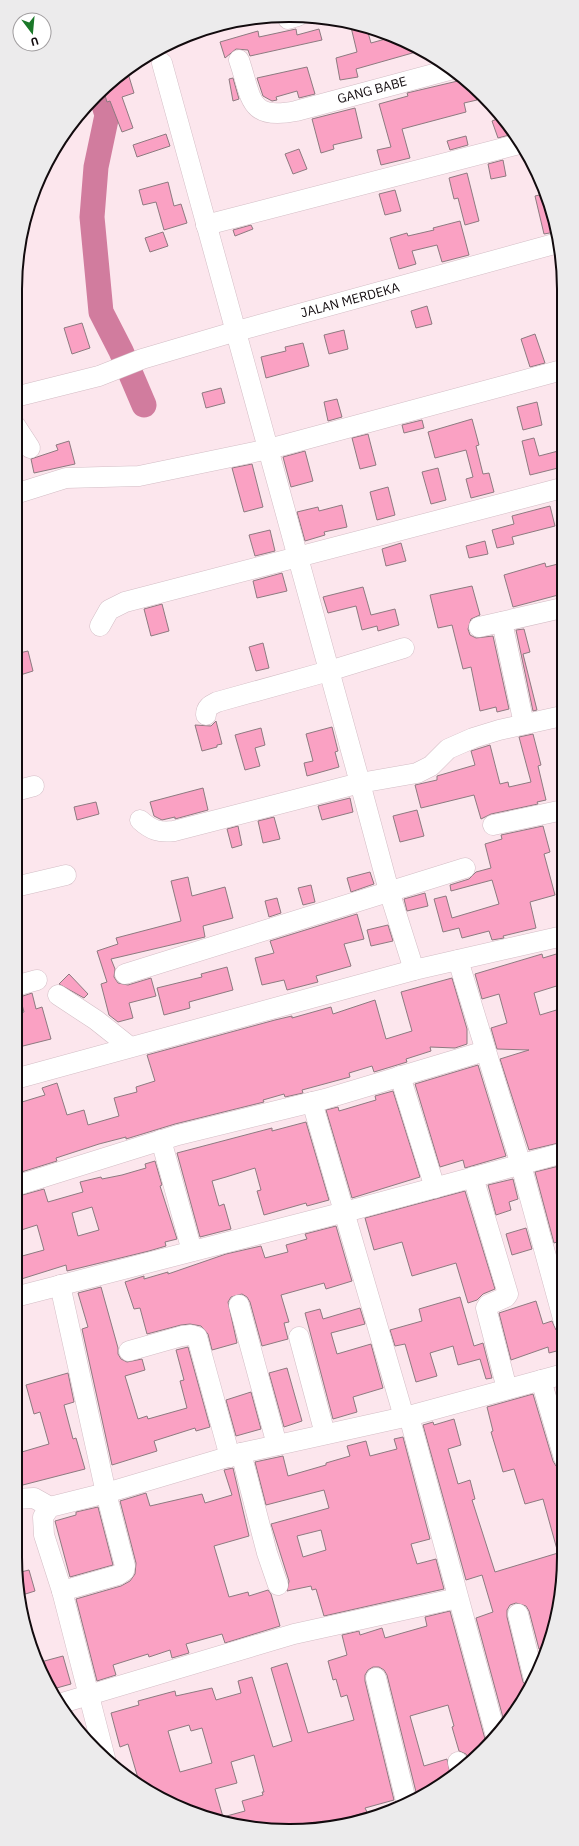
<svg xmlns="http://www.w3.org/2000/svg" width="579" height="1846" font-family="'IBM Plex Sans',sans-serif">
<rect width="100%" height="100%" fill="#fce6ed"/>
<g fill="none" stroke-linecap="round" stroke-linejoin="round">
<polyline stroke="#d17c9e" stroke-width="25" points="100,92 107,115 96,167 92,217 101,312 121,351 144,405"/>
</g>
<g fill="#faa1c3" stroke="#8d7a80" fill-rule="evenodd">
<polygon points="350,23 367,29 371,43 389,38 423,50 356,69 358,77 340,80 336,58 357,52"/>
<polygon points="296,29 297,35 319,29 322,40 250,56 248,50 236,49 225,58 220,42 258,31 259,37"/>
<polygon points="307,67 315,94 299,98 297,91 276,97 277,100 272,101 263,96 257,78"/>
<polygon points="127,70 134,93 122,97 133,128 122,132 110,101 107,102 103,89"/>
<polygon points="233,78 239,99 233,101 229,79"/>
<polygon points="462,80 475,91 477,100 464,103 466,112 402,129 410,158 381,165 377,150 391,147 379,104 408,96 407,93"/>
<polygon points="355,108 362,138 333,145 334,149 321,153 312,119"/>
<polygon points="502,117 513,134 498,138 492,121"/>
<polygon points="166,134 170,146 137,157 133,145"/>
<polygon points="466,136 468,145 450,150 447,141"/>
<polygon points="299,149 307,169 293,174 285,154"/>
<polygon points="503,160 506,176 491,179 488,164"/>
<polygon points="467,173 479,221 465,225 458,198 454,199 449,178"/>
<polygon points="168,182 174,206 181,204 187,223 164,230 156,202 143,205 139,190"/>
<polygon points="395,190 401,211 385,215 379,194"/>
<polygon points="544,194 555,232 544,234 535,196"/>
<polygon points="460,221 469,255 442,262 437,245 412,251 416,264 399,269 390,238 407,233 408,236 434,230 433,228"/>
<polygon points="251,225 253,229 235,236 233,230"/>
<polygon points="163,232 168,246 150,252 145,238"/>
<polygon points="427,306 432,324 416,328 411,311"/>
<polygon points="82,323 90,348 72,354 64,328"/>
<polygon points="344,330 348,349 329,354 324,335"/>
<polygon points="535,334 545,363 530,367 521,339"/>
<polygon points="303,343 309,366 266,378 261,357 286,351 285,347"/>
<polygon points="221,388 225,403 206,408 202,393"/>
<polygon points="337,399 342,417 328,421 324,402"/>
<polygon points="537,402 542,425 523,430 517,407"/>
<polygon points="472,419 479,445 476,446 483,474 489,473 494,492 471,498 466,479 473,477 466,450 435,458 428,432"/>
<polygon points="422,420 424,428 404,433 402,425"/>
<polygon points="368,434 376,465 360,469 352,438"/>
<polygon points="534,438 539,456 562,450 562,467 530,475 522,441"/>
<polygon points="69,441 75,464 34,473 31,459 58,450 56,445"/>
<polygon points="305,451 313,481 291,487 283,457"/>
<polygon points="252,464 263,507 244,512 232,468"/>
<polygon points="438,468 446,500 431,504 422,472"/>
<polygon points="388,487 395,515 377,520 370,492"/>
<polygon points="342,505 347,527 324,532 325,535 305,541 297,512 318,507 319,511"/>
<polygon points="550,506 555,526 512,537 514,544 497,548 492,530 514,524 512,516"/>
<polygon points="270,530 275,551 255,556 249,535"/>
<polygon points="485,541 488,554 469,558 466,546"/>
<polygon points="401,543 406,561 386,566 382,549"/>
<polygon points="545,563 546,567 562,563 562,594 513,607 504,575"/>
<polygon points="282,573 287,591 257,598 253,581"/>
<polygon points="472,586 480,615 471,619 468,629 470,635 476,638 493,636 509,709 497,712 496,707 480,711 471,667 463,669 452,625 438,628 430,595"/>
<polygon points="363,587 371,615 395,609 399,625 378,631 377,626 362,630 356,606 328,613 323,597"/>
<polygon points="162,604 169,631 151,636 144,609"/>
<polygon points="524,629 530,652 523,654 537,710 533,711 516,630"/>
<polygon points="263,643 269,668 256,671 249,647"/>
<polygon points="28,651 33,671 17,676 15,654"/>
<polygon points="216,721 222,744 217,745 217,747 202,751 195,725 211,726"/>
<polygon points="332,727 338,751 335,752 339,767 307,776 304,763 313,761 306,734"/>
<polygon points="261,728 265,745 255,748 260,766 245,770 235,735"/>
<polygon points="533,734 541,765 538,766 546,800 537,802 538,804 491,814 481,819 474,795 421,808 415,785 437,780 437,776 475,765 471,751 490,745 500,784 508,782 509,787 531,782 519,737"/>
<polygon points="203,788 208,810 175,819 175,817 162,820 154,816 150,802"/>
<polygon points="350,798 353,812 322,820 318,806"/>
<polygon points="96,802 99,814 77,820 74,807"/>
<polygon points="417,810 424,836 400,842 393,816"/>
<polygon points="274,817 280,839 263,843 258,821"/>
<polygon points="238,826 242,845 232,848 227,829"/>
<polygon points="543,826 550,852 544,854 555,895 530,902 536,928 503,936 504,938 492,940 489,931 462,938 459,928 443,932 434,899 446,896 452,918 499,904 492,880 451,891 450,885 469,879 476,872 491,868 485,844 502,839 501,835"/>
<polygon points="370,872 374,884 351,892 347,878"/>
<polygon points="188,877 192,896 225,887 233,918 203,926 205,937 111,959 115,969 114,977 118,983 128,985 151,978 156,996 129,1003 133,1018 118,1022 109,1015 101,984 107,982 97,951 118,944 116,938 181,921 171,881"/>
<polygon points="311,885 315,902 303,905 298,888"/>
<polygon points="425,893 428,906 407,911 404,899"/>
<polygon points="277,898 281,913 269,917 265,901"/>
<polygon points="357,914 364,939 344,944 351,966 316,976 318,982 287,990 284,980 262,985 255,958 274,953 270,941"/>
<polygon points="388,925 393,941 371,946 367,930"/>
<polygon points="563,952 563,984 534,993 540,1015 563,1008 563,1142 529,1150 500,1059 529,1050 497,1049 491,1028 507,1023 499,994 482,999 475,974 542,954 543,958"/>
<polygon points="227,967 233,990 189,1002 190,1008 164,1015 157,988 202,977 201,974"/>
<polygon points="69,974 88,994 84,998 59,984"/>
<polygon points="452,978 467,1029 467,1044 455,1048 430,1047 431,1051 406,1059 407,1062 374,1072 372,1066 349,1073 350,1077 302,1090 303,1093 285,1097 284,1094 263,1100 264,1102 175,1124 126,1139 126,1137 99,1144 56,1158 57,1161 15,1174 15,1107 22,1105 22,1102 45,1095 42,1088 57,1083 67,1115 84,1110 88,1125 119,1116 114,1098 137,1092 136,1087 155,1081 147,1055 275,1020 292,1016 292,1018 331,1007 333,1014 375,1000 386,1039 412,1031 401,992"/>
<polygon points="32,993 36,1009 42,1007 51,1039 15,1048 15,1018 19,1017 18,1014 24,1012 20,997"/>
<polygon points="478,1065 506,1156 465,1168 463,1160 440,1167 415,1084"/>
<polygon points="393,1091 420,1177 352,1198 326,1110 338,1107 339,1111 376,1100 375,1096"/>
<polygon points="306,1122 329,1200 307,1206 306,1203 264,1215 257,1191 261,1190 255,1168 226,1177 212,1181 219,1206 224,1204 231,1229 200,1237 177,1153 272,1128 272,1131"/>
<path d="M155,1161L162,1185L160,1186L177,1239L165,1242L166,1246L149,1251L67,1271L66,1265L15,1281V1258L44,1250L37,1225L15,1232V1197L44,1189L48,1202L83,1192L80,1182L101,1177L102,1179L122,1175L146,1168L145,1164ZM92,1207L99,1230L78,1236L72,1213Z"/>
<polygon points="563,1165 563,1240 554,1243 535,1172"/>
<polygon points="513,1179 518,1199 509,1202 511,1210 496,1215 488,1185"/>
<polygon points="465,1191 495,1289 483,1294 477,1300 468,1303 456,1263 412,1276 402,1242 374,1250 365,1218"/>
<polygon points="336,1226 352,1281 326,1289 324,1283 281,1295 289,1322 284,1323 288,1339 262,1346 250,1302 247,1297 242,1294 231,1297 228,1302 237,1343 212,1350 208,1334 201,1326 190,1324 181,1325 147,1334 140,1308 134,1309 125,1282 144,1276 144,1279 168,1272 168,1274 226,1254 261,1246 265,1258 288,1252 286,1245 307,1239 305,1234"/>
<polygon points="526,1228 532,1249 512,1255 506,1234"/>
<polygon points="101,1287 118,1348 118,1354 121,1359 127,1362 142,1359 145,1370 125,1376 138,1419 147,1416 148,1419 187,1408 180,1381 184,1380 176,1350 188,1347 210,1427 196,1431 195,1428 154,1441 157,1451 112,1465 82,1329 88,1327 78,1293"/>
<polygon points="460,1297 474,1346 483,1343 492,1378 486,1379 480,1359 458,1365 453,1346 430,1353 437,1376 416,1382 405,1344 395,1346 390,1330 422,1321 419,1309"/>
<polygon points="536,1301 543,1324 552,1321 556,1330 564,1333 564,1349 549,1353 548,1347 511,1360 499,1313"/>
<polygon points="360,1308 365,1324 331,1333 337,1354 371,1344 383,1388 353,1397 357,1412 333,1419 305,1313 320,1309 323,1319"/>
<polygon points="287,1368 302,1421 284,1427 269,1373"/>
<polygon points="68,1373 74,1402 64,1405 73,1439 76,1438 85,1469 15,1487 15,1454 49,1444 40,1412 34,1414 26,1385"/>
<polygon points="251,1392 261,1429 236,1436 226,1400"/>
<polygon points="533,1394 553,1461 556,1466 561,1469 562,1474 560,1474 564,1487 564,1556 559,1610 548,1647 539,1649 529,1611 526,1606 516,1603 510,1605 507,1610 507,1617 523,1682 529,1689 518,1709 505,1725 476,1618 493,1612 482,1575 466,1580 423,1425 433,1422 434,1425 454,1419 461,1445 448,1449 458,1484 470,1480 475,1499 472,1500 495,1572 558,1553 543,1499 525,1504 514,1469 503,1472 491,1432 493,1431 487,1407"/>
<path d="M403,1437L430,1539L411,1544L417,1564L436,1559L444,1589L324,1616L316,1589L312,1590L311,1586L287,1591L289,1581L271,1524L329,1508L324,1490L266,1505L255,1462L283,1456L288,1476L326,1465V1463L350,1456L347,1446L366,1441L370,1456L397,1449L394,1439ZM321,1530L326,1550L303,1557L297,1536Z"/>
<polygon points="233,1468 249,1536 214,1546 229,1597 248,1592 249,1596 268,1590 271,1594 280,1626 225,1643 222,1634 186,1644 189,1653 172,1658 170,1650 149,1657 148,1654 113,1665 116,1675 97,1681 76,1599 121,1586 130,1581 135,1574 136,1563 120,1501 146,1493 150,1506 202,1494 205,1503 232,1495 224,1470"/>
<polygon points="98,1507 113,1565 70,1577 55,1521 76,1515 76,1512"/>
<polygon points="29,1570 35,1591 19,1596 17,1573"/>
<path d="M450,1611L485,1739L489,1745L470,1762L466,1754L459,1751L452,1727L454,1726L448,1705L410,1716L424,1766L447,1759L451,1777L442,1785L417,1796L387,1675L384,1670L379,1667H373L368,1670L365,1675V1681L394,1800L365,1808L367,1812L337,1821L338,1825L307,1830L254,1829L168,1803L140,1785L128,1744L120,1747L111,1713L139,1705L138,1701L175,1691L176,1696L212,1688L216,1700L241,1693L238,1681L252,1677L273,1747L292,1741L271,1668L287,1663L308,1733L354,1720L347,1695L341,1697L336,1679L333,1680L328,1661L347,1655L342,1635L359,1631L360,1635L382,1628L385,1638L427,1626L425,1617ZM189,1725L191,1731L202,1728L212,1763L180,1772L168,1731ZM254,1755L264,1792H262L263,1795L242,1801L245,1811L223,1817L215,1789L237,1783L231,1762Z"/>
<polygon points="63,1656 71,1684 53,1689 37,1663"/>
</g>
<g fill="none" stroke-linecap="round" stroke-linejoin="round">
<defs>
<g id="minor">
<polyline points="288,19 298,16"/>
<path d="M239,60C252,97 247,121 296,111L449,70"/>
<polyline points="206,225 519,144"/>
<polyline points="15,397 99,376 142,359 237,331 558,243"/>
<polyline points="15,425 30,448"/>
<polyline points="15,494 66,478 139,476 269,449 562,370"/>
<polyline points="502,622 524,724"/>
<polyline points="100,626 109,610 125,602 562,488"/>
<polyline points="479,627 562,608"/>
<path d="M206,715C206,707 211,705 217,702L329,671L404,648"/>
<polyline points="15,791 34,786"/>
<path d="M140,820C151,830 159,833 174,831L360,783L162,63"/>
<polyline points="493,825 563,810"/>
<polyline points="15,887 66,875"/>
<polyline points="458,960 521,1165 564,1322"/>
<polyline points="414,970 389,891 360,783 417,773 431,766 448,749 473,738 499,730 562,716"/>
<polyline points="125,974 465,868"/>
<polyline points="15,986 37,980"/>
<polyline points="58,995 96,1020 130,1047"/>
<polyline points="400,1076 435,1188"/>
<polyline points="15,1079 414,970 563,936"/>
<polyline points="312,1102 404,1417"/>
<polyline points="161,1140 192,1251"/>
<polyline points="473,1177 508,1294 506,1297 488,1305 486,1308 507,1389"/>
<polyline points="15,1186 178,1135 325,1099 485,1051"/>
<polyline points="60,1285 106,1493 125,1566 124,1571 118,1575 62,1591"/>
<polyline points="15,1297 345,1212 563,1153"/>
<polyline points="239,1305 277,1445"/>
<polyline points="299,1337 325,1434"/>
<polyline points="129,1351 182,1336 191,1335 197,1337 230,1457"/>
<polyline points="541,1380 564,1458"/>
<polyline points="409,1416 496,1736"/>
<polyline points="241,1453 267,1553 278,1585"/>
<polyline points="15,1499 34,1498 50,1507"/>
<polyline points="518,1614 534,1679"/>
<polyline points="376,1678 406,1801"/>
<polyline points="62,1703 294,1634 458,1598"/>
<polyline points="105,1758 62,1591 44,1535 43,1517 50,1507 106,1493 241,1453 409,1416 564,1374"/>
<polyline points="458,1762 460,1770"/>
</g>
</defs>
<use href="#minor" stroke="#d3bdc5" stroke-width="21"/>
<use href="#minor" stroke="#fff" stroke-width="20"/>
</g>
<g text-anchor="middle" dominant-baseline="central" stroke-width="3" stroke-linejoin="round" paint-order="stroke">
<g font-size="13" fill="#120b0e" stroke="#fff">
<text transform="translate(372 90) rotate(-15)">GANG BABE</text>
<text transform="translate(350 300) rotate(-15)">JALAN MERDEKA</text>
</g>
</g>
<path d="M0 0H579V1846H0ZM289 22H290A267 267 0 0 1 557 289V1557A267 267 0 0 1 290 1824H289A267 267 0 0 1 22 1557V289A267 267 0 0 1 289 22Z" fill="#ecebec" fill-rule="evenodd"/>
<path fill="none" stroke="#120b0e" stroke-width="2" d="M289 22H290A267 267 0 0 1 557 289V1557A267 267 0 0 1 290 1824H289A267 267 0 0 1 22 1557V289A267 267 0 0 1 289 22Z"/>
<g transform="translate(32 32) rotate(164)"><circle r="19" fill="#ffffff" stroke="#a09d9f"/>
<path d="M0-3L7 15L0 10L-7 15Z" fill="#1a7828"/>
<text y="-6" font-size="11" font-weight="bold" text-anchor="middle" fill="#120b0e">U</text>
</g>
</svg>
